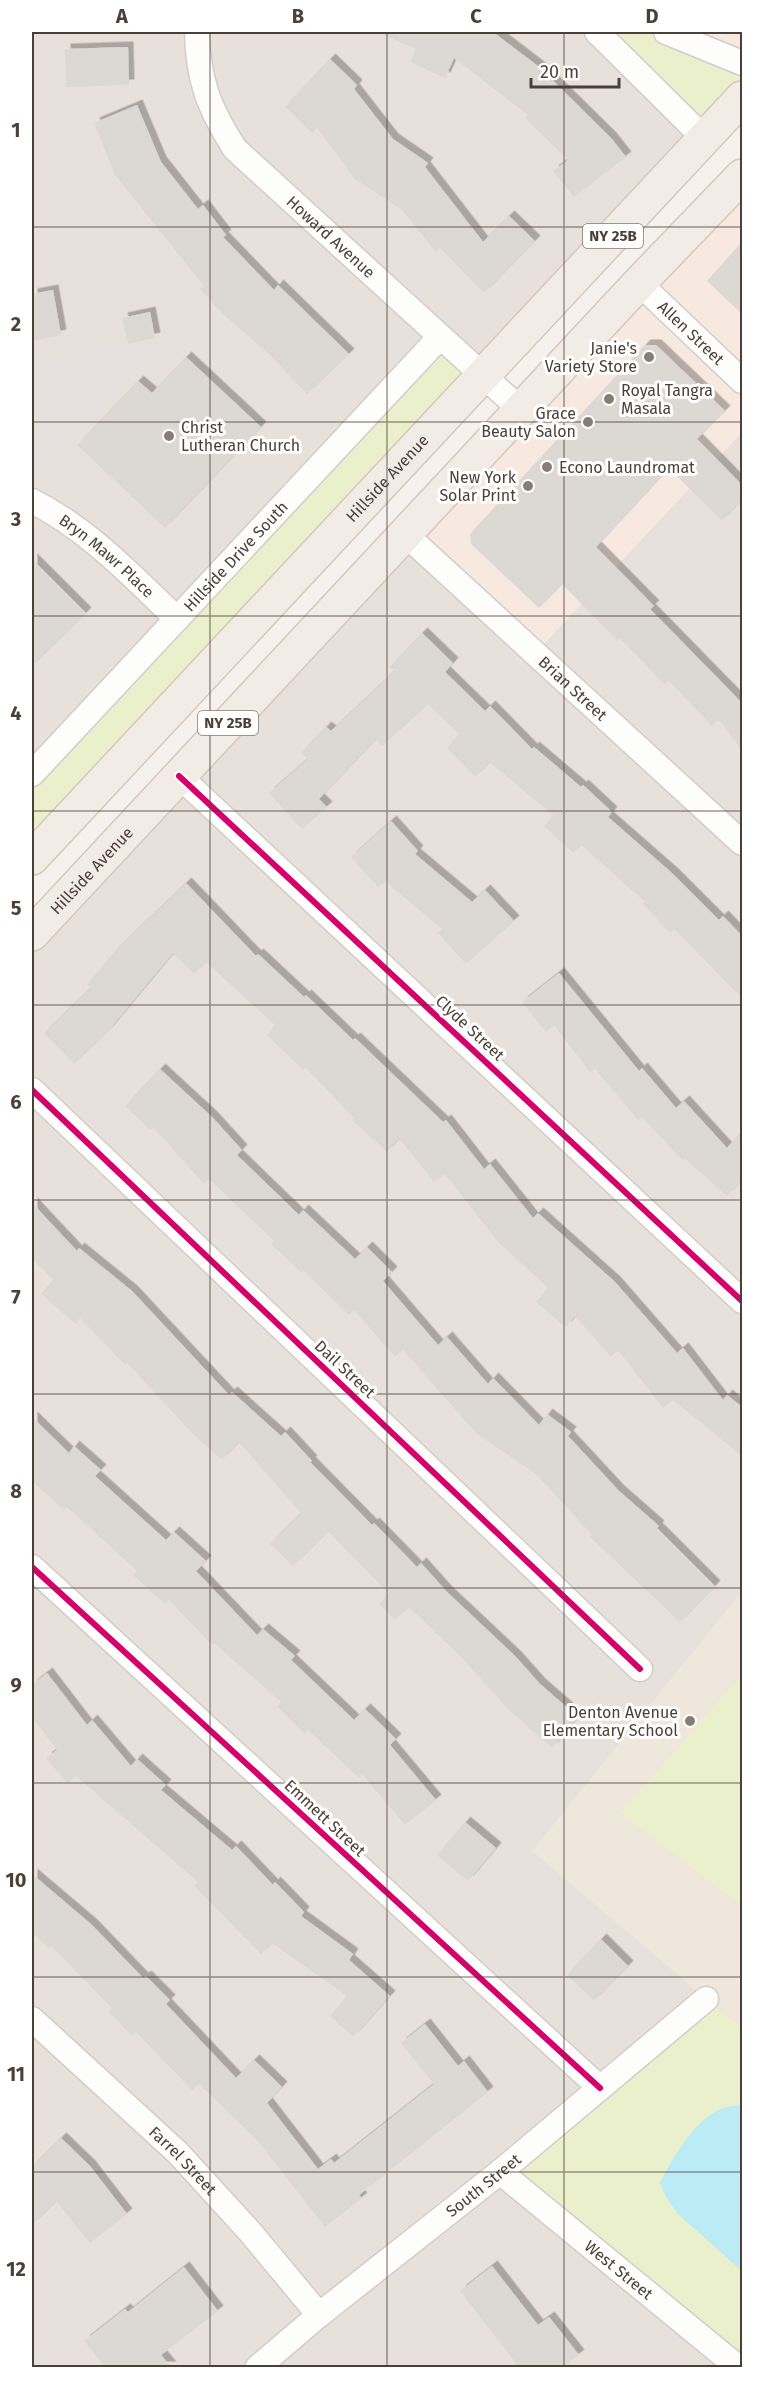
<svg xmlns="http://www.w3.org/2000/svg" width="774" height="2399" font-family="'Fira Sans',sans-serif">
<defs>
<filter id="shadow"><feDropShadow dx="5.5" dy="-5.5" stdDeviation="0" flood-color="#0004"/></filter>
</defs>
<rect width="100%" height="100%" fill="#f4f1ee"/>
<g fill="#e8e1db">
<polygon points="32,32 666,32 742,98 483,374 32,774"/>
<polygon points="742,432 742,2367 32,2367 32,934 405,534 537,651"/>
</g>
<g fill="#f7e8e0">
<polygon points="666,32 742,32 742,63"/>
<polygon points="742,176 742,432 537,651 405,534"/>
</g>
<polygon fill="#efe6dc" points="742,1591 742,2028 706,1999 532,1851"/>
<g fill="#eaf0cc">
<polygon points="597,32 666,32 742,63 742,98 705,139"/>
<polygon points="440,337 483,374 32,858 32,774"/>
<polygon points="736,1681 742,1683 742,1901 738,1903 620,1813"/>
<path d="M706,1999L742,2028V2105C736,2106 729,2106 724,2108C696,2117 673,2158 660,2183L677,2213L742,2271V2367L500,2172Z"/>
</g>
<polygon fill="#e6e1df" points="165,340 32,485 32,359"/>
<path fill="#bbecf6" d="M742,2105V2271L677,2213L666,2197L660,2183C673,2158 696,2117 724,2108C729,2106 736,2106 742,2105Z"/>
<g fill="#dcd8d4" filter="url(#shadow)">
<polygon points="377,32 493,32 539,67 611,138 626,157 574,197 553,171 568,160 525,118 528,115 454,58 445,78 410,62 416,49"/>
<polygon points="128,47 129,85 66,87 65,49"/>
<polygon points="330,59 357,85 354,89 393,139 428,163 425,167 483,242 509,216 535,241 484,293 440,248 436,252 402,210 355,179 317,128 312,133 285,107"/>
<polygon points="137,105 161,162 198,209 203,205 226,235 223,237 274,290 278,285 349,354 307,394 269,354 223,314 200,289 204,286 115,175 94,123"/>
<polygon points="742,242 742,314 707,281"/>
<polygon points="53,290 61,335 32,341 32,294"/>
<polygon points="150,312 155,338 128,344 122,318"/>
<polygon points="645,345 656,345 725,411 697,439 742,485 742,500 722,521 669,468 596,547 654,606 650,609 742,703 742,750 718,719 712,726 669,681 665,685 620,638 618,641 562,584 539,608 471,544 470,534"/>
<polygon points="186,357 261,427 165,528 77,445 138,381 152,393"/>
<polygon points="32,559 86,613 32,666"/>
<polygon points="422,633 453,663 445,672 485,711 490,706 532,749 534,747 581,787 583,785 612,812 608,817 673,874 719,920 723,916 742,936 742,998 674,929 670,933 643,904 645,902 581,845 573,853 544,826 554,816 490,762 475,777 447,748 460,735 428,704 382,746 376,739 319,799 327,807 302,829 269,793 308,759 301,753 326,727 331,731 395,671 390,667"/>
<polygon points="391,821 418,851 415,854 472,902 485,890 514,921 466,964 438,933 442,929 385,881 378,887 351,857"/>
<polygon points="186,883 256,956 258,954 304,997 306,995 353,1040 355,1038 443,1122 446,1120 484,1169 490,1164 533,1218 538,1213 615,1282 677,1353 683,1348 723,1400 727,1395 742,1407 742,1456 673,1400 663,1408 618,1350 611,1357 575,1316 566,1327 536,1302 548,1288 499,1243 445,1174 434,1182 399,1138 387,1152 352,1120 354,1118 305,1067 303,1070 267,1035 276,1026 206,962 194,974 173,953 109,1030 74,1064 44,1033 91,988 87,985 115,951"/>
<polygon points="559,973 639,1071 642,1068 676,1108 684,1101 727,1148 742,1131 742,1180 727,1196 685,1159 683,1161 642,1117 638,1120 595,1069 590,1072 554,1025 546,1032 522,1002"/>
<polygon points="160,1069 212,1117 242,1150 237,1155 299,1215 303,1210 355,1259 367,1247 392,1272 383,1281 438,1345 447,1337 488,1384 493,1378 539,1425 547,1414 571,1432 568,1436 619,1491 659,1526 657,1528 715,1586 680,1622 590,1537 592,1535 536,1474 477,1434 403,1350 395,1357 354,1310 349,1315 304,1271 302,1273 271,1244 274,1241 209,1179 204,1184 153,1127 150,1130 125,1106"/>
<polygon points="32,1203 77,1251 79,1248 132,1291 229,1395 232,1392 281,1436 285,1432 312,1461 310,1462 372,1525 374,1523 417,1567 421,1563 447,1592 516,1657 540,1684 578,1717 552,1748 509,1710 463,1659 409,1607 395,1620 379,1604 389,1594 328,1531 293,1566 270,1544 301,1513 239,1442 222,1460 193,1434 127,1363 125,1365 80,1318 76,1324 41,1294 53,1280 32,1258"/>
<polygon points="32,1417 69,1453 74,1446 101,1470 95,1476 166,1540 174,1532 206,1561 196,1571 257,1635 263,1629 295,1656 291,1660 354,1720 365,1709 396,1739 390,1745 436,1800 405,1825 362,1774 359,1778 308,1730 305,1734 277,1707 281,1702 214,1643 212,1645 169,1600 165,1604 133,1575 137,1571 67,1507 64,1510 32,1481"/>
<polygon points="47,1673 87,1725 92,1720 131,1766 137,1759 166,1785 161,1790 232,1850 236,1846 273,1885 275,1882 304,1912 301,1916 353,1954 349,1960 390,1996 353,2037 330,2016 347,1996 272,1943 261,1954 194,1886 198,1882 76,1776 67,1783 46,1758 57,1750 32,1717 32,1685"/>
<polygon points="465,1822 496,1848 468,1881 437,1855"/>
<polygon points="32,1874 92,1925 143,1978 146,1976 170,2000 166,2004 236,2078 254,2060 282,2087 267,2103 318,2169 331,2159 334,2163 434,2084 401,2043 425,2024 458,2066 464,2061 488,2092 359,2195 362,2198 325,2227 258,2141 199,2084 192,2090 136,2032 132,2036 109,2012 112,2008 51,1946 49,1948 32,1933"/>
<polygon points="601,1939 628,1966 594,2001 567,1975"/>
<polygon points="61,2138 90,2166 127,2214 90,2243 56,2201 32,2225 32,2167"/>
<polygon points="492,2266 538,2325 549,2317 579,2355 563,2367 519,2367 460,2291"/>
<polygon points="184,2267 218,2311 161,2355 171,2367 105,2367 84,2341 125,2309 128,2312"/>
</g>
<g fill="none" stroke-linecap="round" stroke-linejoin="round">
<defs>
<g id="street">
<path id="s1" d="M197,32C198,81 209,108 235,149L521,410"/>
<polyline points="597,32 705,139"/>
<polyline points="666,32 742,63"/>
<path id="s2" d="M639,283L742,381"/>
<path id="s3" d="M32,501C88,529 132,576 177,619"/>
<path id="s4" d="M405,534L742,843"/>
<path id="s5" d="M32,774L440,337"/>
<polyline points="179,776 742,1301"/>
<polyline points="32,1090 640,1669"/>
<polyline points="32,1567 600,2088"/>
<path id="s6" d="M32,2019L178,2153L251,2233L319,2315"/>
<path id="s7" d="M500,2172L739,2368"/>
<path id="s8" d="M257,2368L319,2315L500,2172L706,1999"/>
</g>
<g id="primary">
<path id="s9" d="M32,858L742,98"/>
<path id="s10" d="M32,934L639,283L742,176"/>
</g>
</defs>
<use href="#street" stroke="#d1cdca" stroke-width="27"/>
<use href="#primary" stroke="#d8c8b9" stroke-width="36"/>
<use href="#street" stroke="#fdfdfc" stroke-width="24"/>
<use href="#primary" stroke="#f2ece6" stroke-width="33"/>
<defs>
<g id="cycleway">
<polyline points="179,776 742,1301"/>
<polyline points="32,1090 640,1669"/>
<polyline points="32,1567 600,2088"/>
</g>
</defs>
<use href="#cycleway" stroke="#fff" stroke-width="10"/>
<use href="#cycleway" stroke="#d6006c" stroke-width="6"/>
</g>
<path fill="none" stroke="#4c3f37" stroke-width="1.5" stroke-opacity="0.55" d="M210,32V2368M387,32V2368M564,32V2368M32,227H742M32,422H742M32,616H742M32,811H742M32,1005H742M32,1200H742M32,1394H742M32,1588H742M32,1783H742M32,1977H742M32,2172H742"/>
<g fill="#877d77" stroke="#fff" stroke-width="2">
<circle cx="649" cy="357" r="6"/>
<circle cx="609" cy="399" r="6"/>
<circle cx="588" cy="422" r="6"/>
<circle cx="169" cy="436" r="6"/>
<circle cx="547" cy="467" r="6"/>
<circle cx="528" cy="486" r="6"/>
<circle cx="690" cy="1721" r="6"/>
</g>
<g text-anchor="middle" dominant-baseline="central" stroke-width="6" stroke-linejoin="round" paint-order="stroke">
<g fill="#fff" stroke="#827973" stroke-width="1.5">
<rect x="583" y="224" width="60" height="24" rx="4.5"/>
<rect x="198" y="711" width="60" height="24" rx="4.5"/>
</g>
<g font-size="15" font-weight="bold" fill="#4c3f37">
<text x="613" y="236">NY 25B</text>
<text x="228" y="723">NY 25B</text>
</g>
<g font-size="16" fill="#4c3f37" stroke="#fff">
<text stroke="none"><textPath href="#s1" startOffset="255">Howard Avenue</textPath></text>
<text stroke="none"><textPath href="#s2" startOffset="72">Allen Street</textPath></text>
<text stroke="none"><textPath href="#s9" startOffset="520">Hillside Avenue</textPath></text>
<text stroke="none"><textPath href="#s5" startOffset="298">Hillside Drive South</textPath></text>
<text stroke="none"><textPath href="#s3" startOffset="93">Bryn Mawr Place</textPath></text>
<text stroke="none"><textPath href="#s4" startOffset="228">Brian Street</textPath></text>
<text stroke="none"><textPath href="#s10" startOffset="87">Hillside Avenue</textPath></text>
<text transform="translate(470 1028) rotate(43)">Clyde Street</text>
<text transform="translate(345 1369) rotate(43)">Dail Street</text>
<text transform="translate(325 1818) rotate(43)">Emmett Street</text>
<text stroke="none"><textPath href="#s6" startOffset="207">Farrel Street</textPath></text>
<text stroke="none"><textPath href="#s8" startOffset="291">South Street</textPath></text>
<text stroke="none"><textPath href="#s7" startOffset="154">West Street</textPath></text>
</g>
<g font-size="16" fill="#4c3f37" stroke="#fff" text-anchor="end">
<text x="637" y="348">Janie's<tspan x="637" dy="18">Variety Store</tspan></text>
<text x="621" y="390" text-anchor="start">Royal Tangra<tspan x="621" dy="18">Masala</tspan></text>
<text x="576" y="413">Grace<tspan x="576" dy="18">Beauty Salon</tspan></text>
<text x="181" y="427" text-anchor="start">Christ<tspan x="181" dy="18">Lutheran Church</tspan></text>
<text x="559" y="467" text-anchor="start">Econo Laundromat</text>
<text x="516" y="477">New York<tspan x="516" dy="18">Solar Print</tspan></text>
<text x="678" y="1712">Denton Avenue<tspan x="678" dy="18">Elementary School</tspan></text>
</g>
</g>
<rect width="774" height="2399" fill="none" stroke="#ffffff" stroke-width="66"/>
<path d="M531 78v9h88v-9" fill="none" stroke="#4c3f37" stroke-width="3"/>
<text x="540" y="78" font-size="18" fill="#4c3f37" stroke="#ffffff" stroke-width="4.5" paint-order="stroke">20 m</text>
<rect x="33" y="33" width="708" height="2333" fill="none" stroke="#4c3f37" stroke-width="2"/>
<g font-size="20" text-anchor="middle" font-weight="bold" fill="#4c3f37">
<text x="122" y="23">A</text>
<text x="298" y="23">B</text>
<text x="476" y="23">C</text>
<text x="652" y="23">D</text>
<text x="16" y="137">1</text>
<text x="16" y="331">2</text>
<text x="16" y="526">3</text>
<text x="16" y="720">4</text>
<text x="16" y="915">5</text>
<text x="16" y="1109">6</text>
<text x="16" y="1304">7</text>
<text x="16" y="1498">8</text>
<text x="16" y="1692">9</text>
<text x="16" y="1887">10</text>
<text x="16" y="2081">11</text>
<text x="16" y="2276">12</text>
</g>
</svg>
